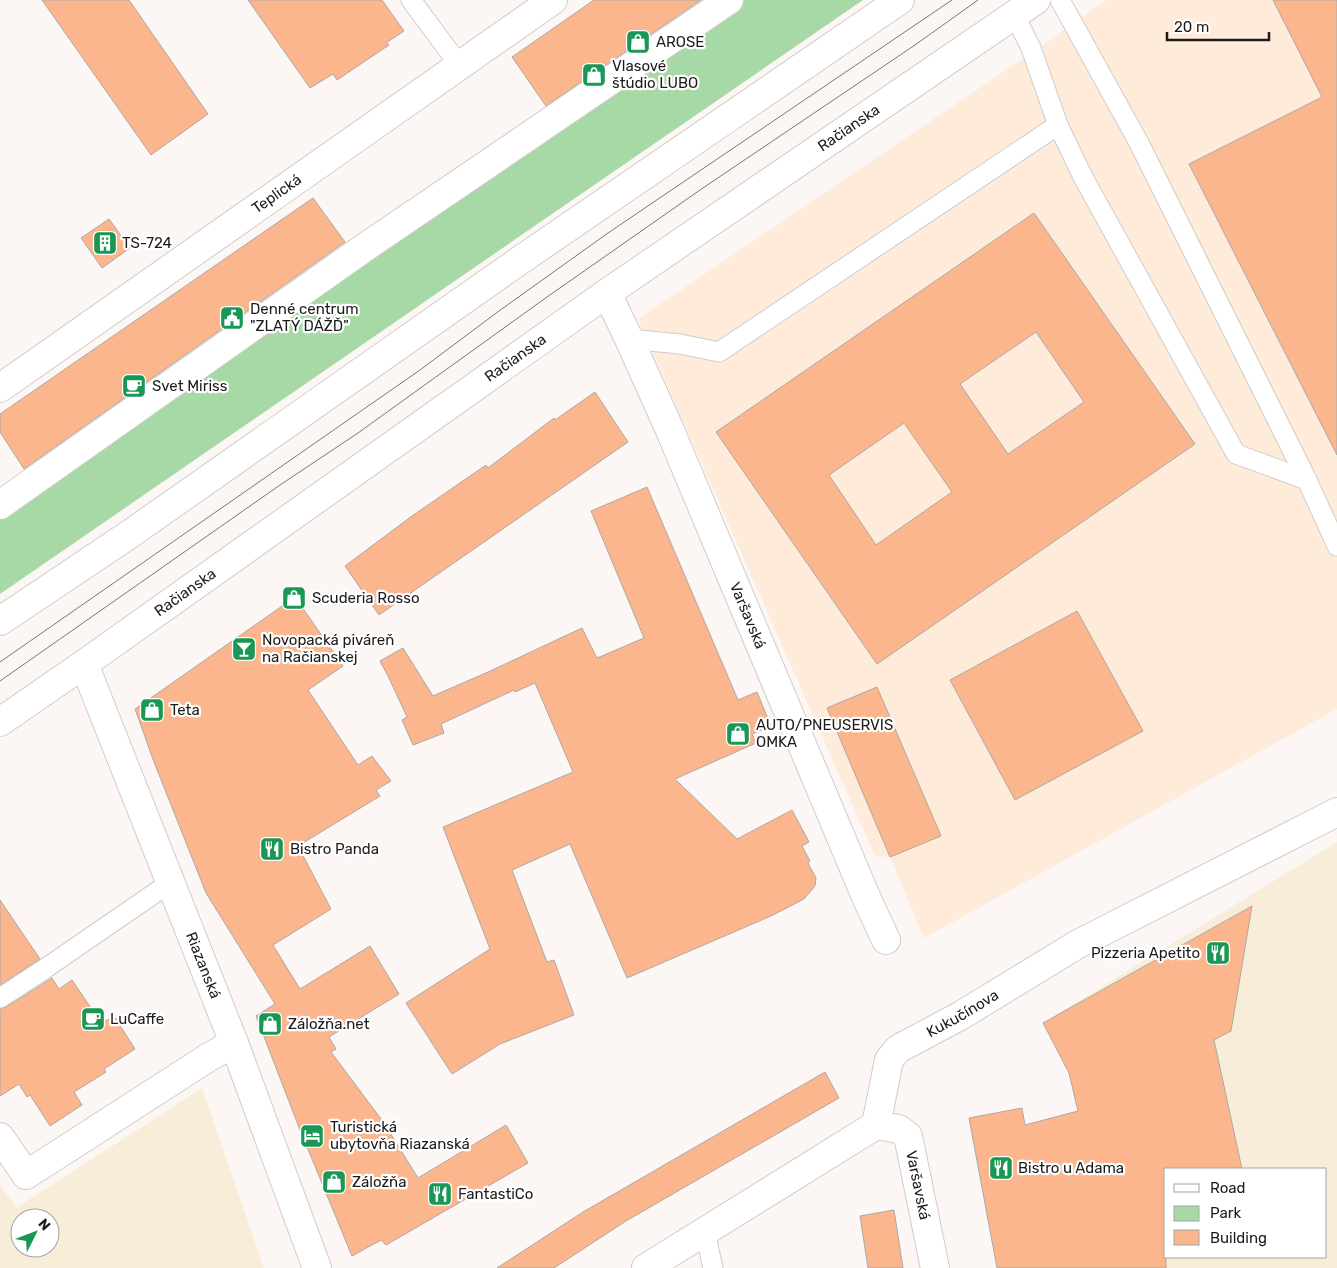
<svg xmlns="http://www.w3.org/2000/svg" width="1337" height="1268" font-family="Rubik,sans-serif">
<rect width="100%" height="100%" fill="#fcf7f5"/>
<polygon fill="#feebda" points="1106,0 1337,0 1337,709 924,938 890,857 875,856 638,319 1046,43"/>
<g fill="#f8edd8" fill-rule="evenodd">
<path d="M1337,842V1268H1089L1072,1112L1078,1111L1069,1073L1043,1023ZM1166,1169H1326V1257H1166Z"/>
<path d="M202,1088L264,1268H0V1184L16,1208ZM20,1218H50V1248H20Z"/>
</g>
<polygon fill="#a7d9a6" points="745,0 863,0 0,594 0,516"/>
<g fill="#fbb68d" stroke="#ada8a6" fill-rule="evenodd">
<polygon points="42,0 129,0 208,114 151,155"/>
<polygon points="248,0 382,0 404,31 386,43 389,45 337,80 333,74 310,88"/>
<polygon points="594,0 701,0 546,106 512,57"/>
<polygon points="1273,0 1337,0 1337,455 1189,164 1322,97"/>
<polygon points="313,198 345,242 24,469 0,432 0,414"/>
<path d="M1034,213L1195,444L877,664L716,432ZM1036,332L1084,402L1008,454L960,384ZM904,423L952,492L876,545L829,475Z"/>
<polygon points="109,219 130,248 102,268 81,238"/>
<polygon points="595,392 628,442 379,615 345,566 412,516 486,465 488,468 554,418 555,420"/>
<polygon points="647,487 738,700 757,692 771,726 752,734 756,743 675,779 737,839 792,810 809,842 802,846 810,861 808,863 816,878 815,886 804,899 771,916 627,978 570,844 512,870 547,962 554,960 574,1015 500,1044 452,1074 406,1003 490,949 443,827 573,772 535,683 515,692 514,690 441,724 444,733 413,745 402,720 407,717 388,676 380,661 403,648 433,696 488,672 582,628 597,658 644,638 591,511"/>
<polygon points="295,597 343,666 308,690 358,765 372,756 391,781 376,790 380,796 298,846 331,909 273,945 300,989 370,946 399,994 329,1037 336,1049 331,1052 384,1123 418,1178 506,1125 528,1163 386,1245 381,1240 352,1256 300,1130 256,1016 275,1004 206,893 154,762 135,709"/>
<polygon points="1077,611 1143,731 1015,800 950,680"/>
<polygon points="877,687 941,836 890,857 827,708"/>
<polygon points="0,900 40,959 0,985"/>
<polygon points="1252,906 1231,1031 1214,1040 1242,1169 1166,1169 1166,1268 997,1268 969,1118 1022,1108 1025,1125 1078,1111 1069,1073 1043,1023"/>
<polygon points="52,978 59,989 72,980 93,1011 95,1010 104,1022 114,1016 135,1049 104,1069 106,1072 74,1092 82,1105 50,1126 30,1095 27,1097 19,1084 0,1096 0,1009 6,1007"/>
<polygon points="825,1072 839,1098 626,1221 554,1268 497,1268 583,1212"/>
<polygon points="894,1210 903,1268 868,1268 860,1216"/>
</g>
<g fill="none" stroke-linecap="round" stroke-linejoin="round">
<defs>
<g id="lane">
<polyline points="411,0 460,66"/>
<polyline points="1060,0 1139,143 1307,480 1337,546"/>
<polyline points="1014,14 1031,48 1058,125 1083,177 1236,454 1307,480"/>
<polyline points="629,339 680,344 719,352 1058,125"/>
<polyline points="0,998 43,970 171,882"/>
<polyline points="705,1232 713,1268"/>
</g>
<g id="street">
<path id="s1" d="M607,293L629,339L669,428L866,897L886,940"/>
<path id="s2" d="M0,388L553,0"/>
<polyline points="0,505 364,248 729,0"/>
<path id="s3" d="M876,1125L899,1129L908,1136L935,1268"/>
<polyline points="0,1137 26,1175 209,1057 234,1043"/>
<path id="s4" d="M646,1268L876,1125L889,1060L898,1049L960,1016L1078,944L1337,812"/>
</g>
<g id="secondary">
<polyline points="0,621 130,534 519,261 900,0"/>
<path id="s5" d="M84,664L234,1043L317,1268"/>
<path id="s6" d="M0,722L84,664L607,293L1036,0"/>
</g>
</defs>
<use href="#lane" stroke="#d1ccc9" stroke-width="21"/>
<use href="#street" stroke="#d1ccc9" stroke-width="30"/>
<use href="#secondary" stroke="#d1ccc9" stroke-width="30"/>
<use href="#lane" stroke="#fff" stroke-width="19"/>
<use href="#street" stroke="#fff" stroke-width="28"/>
<use href="#secondary" stroke="#fff" stroke-width="28"/>
<g stroke="#7b7776" stroke-width="1">
<polyline points="0,662 420,370 499,311 608,233 952,0"/>
<polyline points="0,681 280,485 358,433 547,297 700,190 915,45 978,0"/>
</g>
</g>
<defs>
<symbol id="shop-square" viewBox="-11 -11 22 22"><rect x="-9" y="-9" width="18" height="18" rx="4" fill="#1a9754" stroke="#fff"/><path d="M-5-2.5h2.3a2.7 3.5 0 0 1 5.4 0H5L5.5 6h-11ZM-1.5-2.5h3a1.5 2.3 0 0 0-3 0Z" fill="#fff"/></symbol>
<symbol id="building-square" viewBox="-11 -11 22 22"><rect x="-9" y="-9" width="18" height="18" rx="4" fill="#1a9754" stroke="#fff"/><path d="M-4-6H4V6H1V3H-1V6H-4ZM-2.5-4.3h1.7v1.8h-1.7ZM.8-4.3h1.7v1.8H.8ZM-2.5-1h1.7V.8h-1.7ZM.8-1h1.7V.8H.8Z" fill="#fff"/></symbol>
<symbol id="civic-square" viewBox="-11 -11 22 22"><rect x="-9" y="-9" width="18" height="18" rx="4" fill="#1a9754" stroke="#fff"/><path d="M-.6-6.5H3V-4.5H.6V-3L4-1V1h2V6H-6V1h2V-1L-.6-3ZM-1.2 2.5V6h2.4V2.5Z" fill="#fff"/></symbol>
<symbol id="cafe-square" viewBox="-11 -11 22 22"><rect x="-9" y="-9" width="18" height="18" rx="4" fill="#1a9754" stroke="#fff"/><path d="M-5.5-4.5H6V0H3Q3 3.5 0 3.5H-2.5Q-5.5 3.5-5.5 0ZM3-3.2v2h1.7v-2ZM-6 4.5H4V6H-6Z" fill="#fff"/></symbol>
<symbol id="bar-square" viewBox="-11 -11 22 22"><rect x="-9" y="-9" width="18" height="18" rx="4" fill="#1a9754" stroke="#fff"/><path d="M-6-5H6L.8 .8V4.5H3.5V6h-7V4.5H-.8V.8Z" fill="#fff"/></symbol>
<symbol id="restaurant-square" viewBox="-11 -11 22 22"><rect x="-9" y="-9" width="18" height="18" rx="4" fill="#1a9754" stroke="#fff"/><path d="M-5-6h1v4h1v-4h1v4h1v-4h1v5L-1.5 .5V6h-2V.5L-5-1ZM5-6V6H3V1.5H1.5Q1.5-4 5-6Z" fill="#fff"/></symbol>
<symbol id="hotel-square" viewBox="-11 -11 22 22"><rect x="-9" y="-9" width="18" height="18" rx="4" fill="#1a9754" stroke="#fff"/><path d="M-6-4.5h1.5V1H6V5H4.5V3h-9V5H-6ZM-4 0a1.8 1.8 0 1 1 3.6 0ZM.5 0V-2.5h3Q6-2.5 6 0Z" fill="#fff"/></symbol>
</defs>
<g fill-rule="evenodd">
<use href="#shop-square" x="624" y="28" width="28" height="28"/>
<use href="#shop-square" x="580" y="61" width="28" height="28"/>
<use href="#building-square" x="91" y="229" width="28" height="28"/>
<use href="#civic-square" x="218" y="304" width="28" height="28"/>
<use href="#cafe-square" x="120" y="372" width="28" height="28"/>
<use href="#shop-square" x="280" y="584" width="28" height="28"/>
<use href="#bar-square" x="230" y="635" width="28" height="28"/>
<use href="#shop-square" x="138" y="696" width="28" height="28"/>
<use href="#shop-square" x="724" y="720" width="28" height="28"/>
<use href="#restaurant-square" x="258" y="835" width="28" height="28"/>
<use href="#restaurant-square" x="1204" y="939" width="28" height="28"/>
<use href="#cafe-square" x="79" y="1005" width="28" height="28"/>
<use href="#shop-square" x="256" y="1010" width="28" height="28"/>
<use href="#hotel-square" x="298" y="1122" width="28" height="28"/>
<use href="#restaurant-square" x="987" y="1154" width="28" height="28"/>
<use href="#shop-square" x="320" y="1168" width="28" height="28"/>
<use href="#restaurant-square" x="426" y="1180" width="28" height="28"/>
</g>
<g text-anchor="middle" dominant-baseline="central" stroke-width="4.5" stroke-linejoin="round" paint-order="stroke">
<g font-size="15" fill="#1e1c1b" stroke="#fff" text-anchor="start">
<text x="656" y="42">AROSE</text>
<text x="612" y="66">Vlasové<tspan x="612" dy="17">štúdio LUBO</tspan></text>
<text x="122" y="243">TS-724</text>
<text x="250" y="309">Denné centrum<tspan x="250" dy="17">"ZLATÝ DÁŽĎ"</tspan></text>
<text x="152" y="386">Svet Miriss</text>
<text x="312" y="598">Scuderia Rosso</text>
<text x="262" y="640">Novopacká piváreň<tspan x="262" dy="17">na Račianskej</tspan></text>
<text x="170" y="710">Teta</text>
<text x="756" y="725">AUTO/PNEUSERVIS<tspan x="756" dy="17">OMKA</tspan></text>
<text x="290" y="849">Bistro Panda</text>
<text x="1200" y="953" text-anchor="end">Pizzeria Apetito</text>
<text x="110" y="1019">LuCaffe</text>
<text x="288" y="1024">Záložňa.net</text>
<text x="330" y="1127">Turistická<tspan x="330" dy="17">ubytovňa Riazanská</tspan></text>
<text x="1018" y="1168">Bistro u Adama</text>
<text x="352" y="1182">Záložňa</text>
<text x="458" y="1194">FantastiCo</text>
</g>
<g font-size="15" fill="#1e1c1b" stroke="#fff">
<text stroke="none"><textPath href="#s6" startOffset="1036">Račianska</textPath></text>
<text stroke="none"><textPath href="#s2" startOffset="338">Teplická</textPath></text>
<text stroke="none"><textPath href="#s6" startOffset="631">Račianska</textPath></text>
<text stroke="none"><textPath href="#s6" startOffset="226">Račianska</textPath></text>
<text stroke="none"><textPath href="#s1" startOffset="352">Varšavská</textPath></text>
<text stroke="none"><textPath href="#s5" startOffset="324">Riazanská</textPath></text>
<text stroke="none"><textPath href="#s4" startOffset="425">Kukučínova</textPath></text>
<text stroke="none"><textPath href="#s3" startOffset="85">Varšavská</textPath></text>
</g>
</g>
<rect x="1164" y="1168" width="162" height="90" fill="#ffffff" stroke="#a5a4a4"/>
<rect x="1174" y="1184" width="25" height="8" fill="#ffffff" stroke="#a5a4a4"/>
<text x="1210" y="1193" font-size="15" fill="#1e1c1b">Road</text>
<rect x="1174" y="1206" width="25" height="15" fill="#a7d9a6" stroke="#a5a4a4"/>
<text x="1210" y="1218" font-size="15" fill="#1e1c1b">Park</text>
<rect x="1174" y="1230" width="25" height="15" fill="#fbb68d" stroke="#a5a4a4"/>
<text x="1210" y="1243" font-size="15" fill="#1e1c1b">Building</text>
<g transform="translate(35 1233) rotate(48)"><circle r="24" fill="#ffffff" stroke="#a5a4a4"/>
<path d="M0-4L9 19L0 12L-9 19Z" fill="#1a9754"/>
<text y="-8" font-size="14" font-weight="bold" text-anchor="middle" fill="#1e1c1b">N</text>
</g>
<path d="M1167 32v8h102v-8" fill="none" stroke="#1e1c1b" stroke-width="2.5"/>
<text x="1174" y="32" font-size="15" fill="#1e1c1b" stroke="#ffffff" stroke-width="4" paint-order="stroke">20 m</text>
</svg>
